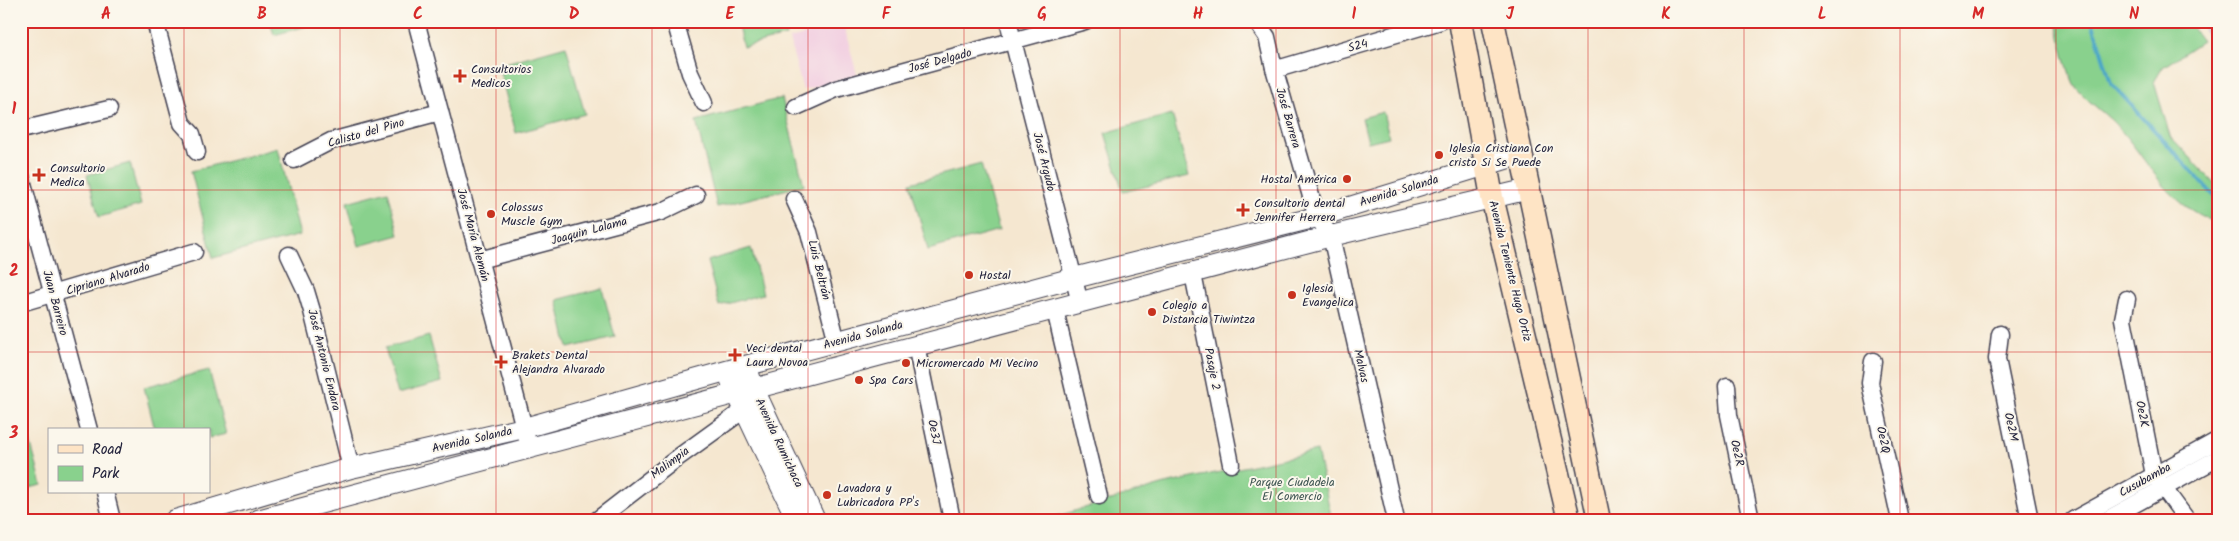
<svg xmlns="http://www.w3.org/2000/svg" width="2239" height="541" font-family="Kalam,sans-serif">
<rect width="100%" height="100%" fill="#fbf7ec"/>
<filter id="ink" filterUnits="userSpaceOnUse"><feTurbulence type="fractalNoise" baseFrequency=".02" numOctaves="2"/><feDisplacementMap in="SourceGraphic" scale="10" xChannelSelector="R" yChannelSelector="G"/><feConvolveMatrix kernelMatrix="1 2 1 2 8 2 1 2 1" color-interpolation-filters="sRGB"/></filter>
<filter id="wash" filterUnits="userSpaceOnUse"><feTurbulence type="fractalNoise" baseFrequency=".0096" numOctaves="4" result="noise"/><feDisplacementMap in="SourceGraphic" scale="20" xChannelSelector="R" yChannelSelector="G"/><feGaussianBlur stdDeviation="1.12" result="paint"/><feColorMatrix in="noise" values="0 0 0 0 0 0 0 0 0 0 0 0 0 0 0 0 0 1.4 0 .05"/><feComposite in="paint" operator="in"/></filter>
<g filter="url(#wash)">
<rect width="100%" height="100%" fill="#f5e7d0"/>
<polygon fill="#f2cfe1" points="844,25 857,75 803,90 789,39"/>
<polygon fill="#cfbdcf" points="2198,21 2218,21 2218,34 2208,39"/>
<g fill="#89d18d" stroke="#567a64">
<polygon points="270,21 325,21 274,35"/>
<polygon points="737,21 782,21 786,36 743,47"/>
<path d="M2057,21H2187L2202,41L2163,67L2154,82L2170,136L2218,187V223C2165,205 2150,161 2115,124C2105,113 2080,96 2074,84C2065,65 2061,42 2057,21Z"/>
<polygon points="566,46 585,114 516,133 498,65"/>
<polygon points="782,98 804,185 717,207 696,121"/>
<polygon points="1383,112 1389,137 1368,142 1362,118"/>
<polygon points="1172,114 1189,176 1123,192 1105,133"/>
<polygon points="278,148 300,235 213,258 191,171"/>
<polygon points="130,163 141,205 99,217 87,175"/>
<polygon points="981,164 999,230 928,250 910,183"/>
<polygon points="388,191 399,235 359,246 347,202"/>
<polygon points="751,248 763,294 719,306 707,261"/>
<polygon points="602,288 615,337 568,348 557,300"/>
<polygon points="429,336 442,382 398,394 385,348"/>
<polygon points="209,370 226,434 209,438 209,430 155,430 144,387"/>
<polygon points="21,419 24,419 42,485 21,490"/>
<polygon points="1317,451 1332,520 1044,520 1165,484"/>
</g>
<g fill="none" stroke-linecap="round" stroke-linejoin="round">
<polyline stroke="#48a6c7" stroke-width="4" points="2092,21 2111,83 2218,200"/>
</g>
</g>
<g filter="url(#ink)">
<g fill="none" stroke-linecap="round" stroke-linejoin="round">
<defs>
<g id="minor">
<polyline points="155,21 182,123 192,134 197,152"/>
<polyline points="416,21 527,439"/>
<polyline points="675,21 690,73 704,103"/>
<polyline points="1008,21 1080,303"/>
<polyline points="1256,21 1267,37 1274,68 1317,217 1331,236 1396,520"/>
<polyline points="1274,68 1284,67 1441,21"/>
<polyline points="796,107 836,89 1085,21"/>
<polyline points="21,130 109,109"/>
<polyline points="294,160 331,141 440,112"/>
<polyline points="21,176 89,430"/>
<polyline points="794,199 809,232 837,342"/>
<polyline points="289,255 306,291 312,311 351,468"/>
<polyline points="479,260 661,212 696,195"/>
<polyline points="1193,274 1231,464"/>
<polyline points="2127,299 2123,319 2154,475 2187,520"/>
<polyline points="21,303 194,252"/>
<polyline points="1055,310 1099,496"/>
<polyline points="2000,334 1997,359 2030,520"/>
<polyline points="916,345 952,520"/>
<polyline points="1873,361 1870,383 1900,520"/>
<polyline points="1727,386 1729,415 1751,520"/>
<polyline points="105,492 112,520"/>
<polyline points="597,520 680,456 745,409"/>
<polyline points="2073,520 2218,440"/>
<polyline points="2106,520 2218,458"/>
</g>
<g id="tertiary">
<polyline points="749,374 753,387 815,520"/>
<polyline points="731,381 797,520"/>
<polyline points="175,520 351,468 524,428 726,371 1074,278 1317,217 1522,154"/>
<polyline points="258,520 1331,236 1529,189"/>
</g>
<g id="secondary">
<polyline points="1460,21 1492,197 1569,520"/>
<polyline points="1493,21 1599,520"/>
</g>
</defs>
<use href="#minor" stroke="#424051" stroke-width="19"/>
<use href="#tertiary" stroke="#424051" stroke-width="22"/>
<use href="#secondary" stroke="#424051" stroke-width="25"/>
<use href="#minor" stroke="#fff" stroke-width="16"/>
<use href="#tertiary" stroke="#fff" stroke-width="20"/>
<use href="#secondary" stroke="#fee4c5" stroke-width="22"/>
</g>
</g>
<path fill="none" stroke="#d62828" stroke-width="1" stroke-opacity="0.55" d="M184,21V430M340,21V520M496,21V520M652,21V520M808,21V520M964,21V520M1120,21V520M1276,21V520M1432,21V520M1588,21V520M1744,21V520M1900,21V520M2056,21V520M21,190H2218M21,352H2218M184,492V520"/>
<g fill="#c8321e" stroke="#fbf7ec" stroke-width="2">
<path d="M457.5 68.5h5v5h5v5h-5v5h-5v-5h-5v-5h5z"/>
<circle cx="1439" cy="155" r="5"/>
<path d="M36.5 167.5h5v5h5v5h-5v5h-5v-5h-5v-5h5z"/>
<circle cx="1347" cy="179" r="5"/>
<path d="M1240.5 202.5h5v5h5v5h-5v5h-5v-5h-5v-5h5z"/>
<circle cx="491" cy="214" r="5"/>
<circle cx="969" cy="275" r="5"/>
<circle cx="1292" cy="295" r="5"/>
<circle cx="1152" cy="312" r="5"/>
<path d="M732.5 347.5h5v5h5v5h-5v5h-5v-5h-5v-5h5z"/>
<path d="M498.5 354.5h5v5h5v5h-5v5h-5v-5h-5v-5h5z"/>
<circle cx="906" cy="363" r="5"/>
<circle cx="859" cy="380" r="5"/>
<circle cx="827" cy="495" r="5"/>
</g>
<g text-anchor="middle" dominant-baseline="central" stroke-width="4" stroke-linejoin="round" paint-order="stroke">
<g font-size="12" fill="#22223b" stroke="#fbf7ec">
<text transform="translate(1358 46) rotate(-16)">S24</text>
<text transform="translate(940 61) rotate(-15)">José Delgado</text>
<text transform="translate(1288 118) rotate(74)">José Barrera</text>
<text transform="translate(366 133) rotate(-16)">Calisto del Pino</text>
<text transform="translate(1044 162) rotate(76)">José Argudo</text>
<text transform="translate(1399 191) rotate(-17)">Avenida Solanda</text>
<text transform="translate(589 231) rotate(-15)">Joaquin Lalama</text>
<text transform="translate(473 235) rotate(75)">José María Alemán</text>
<text transform="translate(819 270) rotate(76)">Luis Beltrán</text>
<text transform="translate(1510 271) rotate(76)">Avenida Teniente Hugo Ortiz</text>
<text transform="translate(108 279) rotate(-17)">Cipriano Alvarado</text>
<text transform="translate(55 303) rotate(75)">Juan Barreiro</text>
<text transform="translate(863 335) rotate(-15)">Avenida Solanda</text>
<text transform="translate(324 360) rotate(76)">José Antonio Endara</text>
<text transform="translate(1361 366) rotate(77)">Malvas</text>
<text transform="translate(1212 369) rotate(79)">Pasaje 2</text>
<text transform="translate(2142 414) rotate(79)">Oe2K</text>
<text transform="translate(2011 427) rotate(78)">Oe2M</text>
<text transform="translate(934 432) rotate(78)">Oe3J</text>
<text transform="translate(472 440) rotate(-13)">Avenida Solanda</text>
<text transform="translate(1883 440) rotate(78)">Oe2Q</text>
<text transform="translate(779 443) rotate(65)">Avenida Rumichaca</text>
<text transform="translate(1737 453) rotate(78)">Oe2R</text>
<text transform="translate(670 463) rotate(-37)">Malimpia</text>
<text transform="translate(2145 480) rotate(-29)">Cusubamba</text>
</g>
<g font-size="12" fill="#22223b" stroke="#fbf7ec" text-anchor="start">
<text x="471" y="69">Consultorios<tspan x="471" dy="14">Medicos</tspan></text>
<text x="1449" y="148">Iglesia Cristiana Con<tspan x="1449" dy="14">cristo Si Se Puede</tspan></text>
<text x="50" y="168">Consultorio<tspan x="50" dy="14">Medica</tspan></text>
<text x="1337" y="179" text-anchor="end">Hostal América</text>
<text x="1254" y="203">Consultorio dental<tspan x="1254" dy="14">Jennifer Herrera</tspan></text>
<text x="501" y="207">Colossus<tspan x="501" dy="14">Muscle Gym</tspan></text>
<text x="979" y="275">Hostal</text>
<text x="1302" y="288">Iglesia<tspan x="1302" dy="14">Evangelica</tspan></text>
<text x="1162" y="305">Colegio a<tspan x="1162" dy="14">Distancia Tiwintza</tspan></text>
<text x="746" y="348">Veci dental<tspan x="746" dy="14">Laura Novoa</tspan></text>
<text x="512" y="355">Brakets Dental<tspan x="512" dy="14">Alejandra Alvarado</tspan></text>
<text x="916" y="363">Micromercado Mi Vecino</text>
<text x="869" y="380">Spa Cars</text>
<text x="837" y="488">Lavadora y<tspan x="837" dy="14">Lubricadora PP's</tspan></text>
</g>
<g font-size="12" fill="#415754" stroke="#fbf7ec">
<text x="1292" y="482">Parque Ciudadela<tspan x="1292" dy="14">El Comercio</tspan></text>
</g>
</g>
<rect width="2239" height="541" fill="none" stroke="#fbf7ec" stroke-width="55"/>
<rect x="48" y="428" width="162" height="65" fill="#fbf7ec" stroke="#a4a2a5"/>
<rect x="58" y="445" width="25" height="8" fill="#fee4c5" stroke="#a4a2a5"/>
<text x="92" y="454" font-size="15" fill="#22223b">Road</text>
<rect x="58" y="466" width="25" height="15" fill="#89d18d" stroke="#a4a2a5"/>
<text x="92" y="478" font-size="15" fill="#22223b">Park</text>
<rect x="28" y="28" width="2184" height="486" fill="none" stroke="#d62828" stroke-width="2"/>
<g font-size="16" text-anchor="middle" font-weight="bold" fill="#d62828">
<text x="106" y="19">A</text>
<text x="262" y="19">B</text>
<text x="418" y="19">C</text>
<text x="574" y="19">D</text>
<text x="730" y="19">E</text>
<text x="886" y="19">F</text>
<text x="1042" y="19">G</text>
<text x="1198" y="19">H</text>
<text x="1354" y="19">I</text>
<text x="1510" y="19">J</text>
<text x="1666" y="19">K</text>
<text x="1822" y="19">L</text>
<text x="1978" y="19">M</text>
<text x="2134" y="19">N</text>
<text x="14" y="114">1</text>
<text x="14" y="276">2</text>
<text x="14" y="438">3</text>
</g>
</svg>
